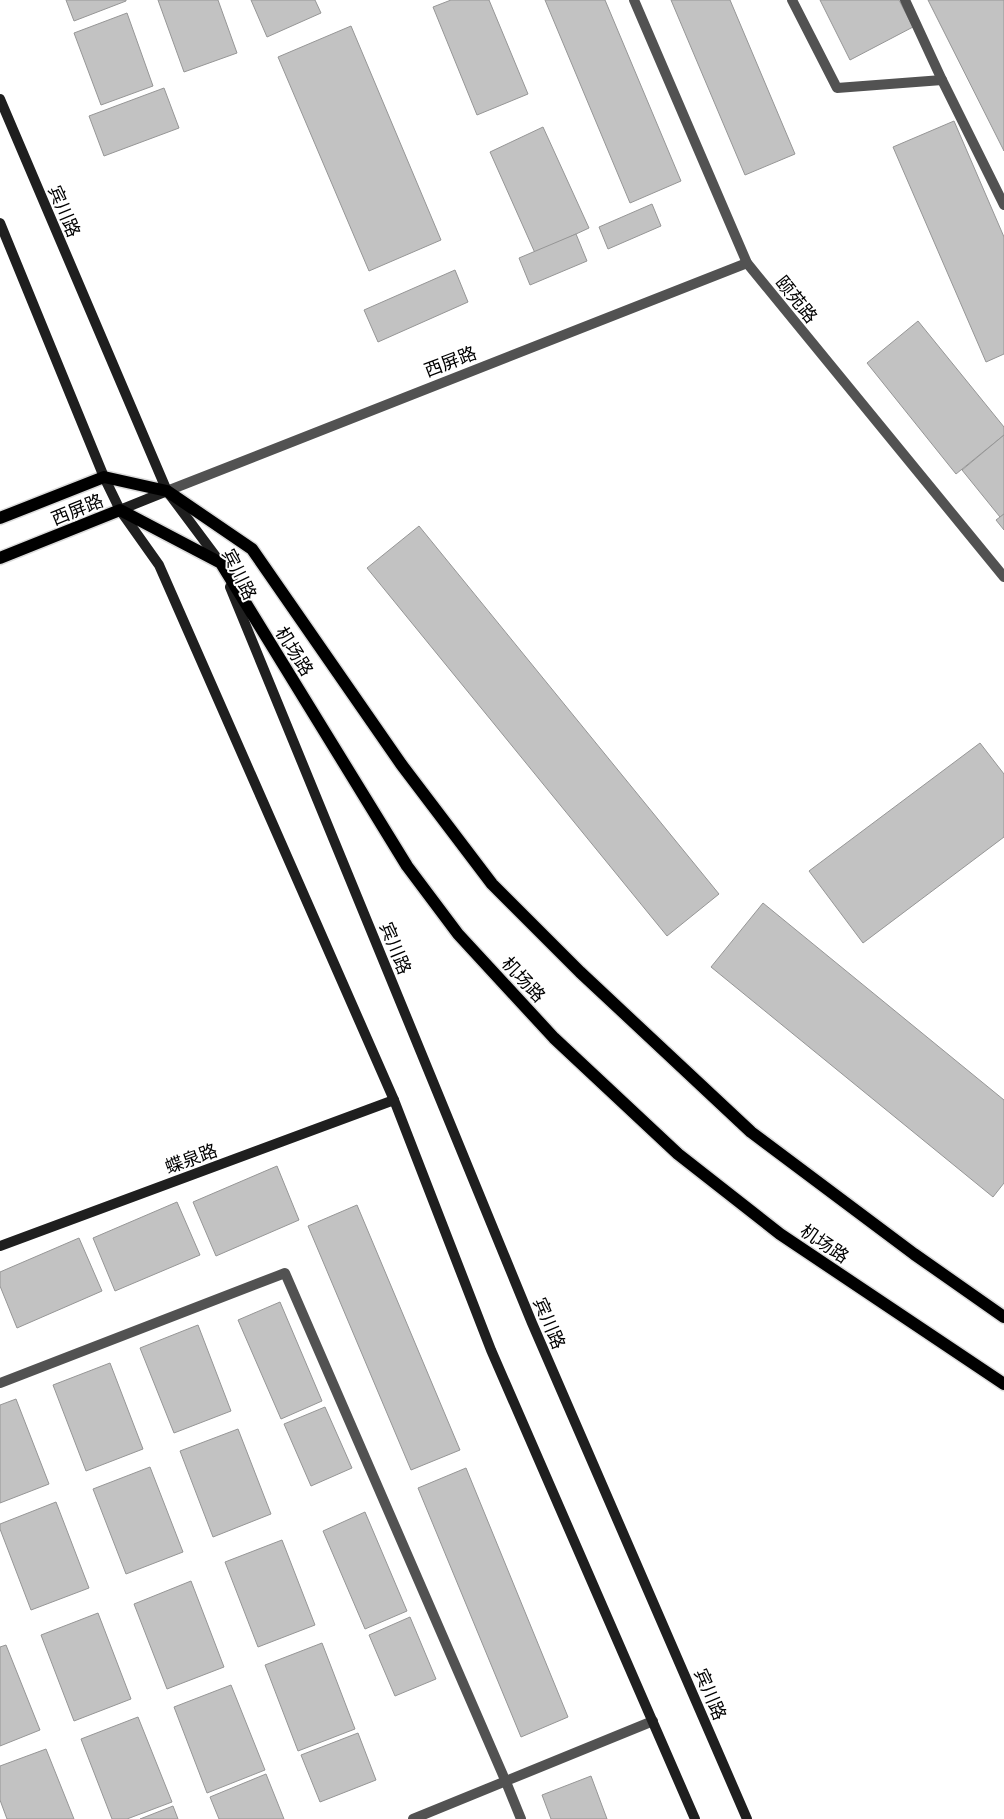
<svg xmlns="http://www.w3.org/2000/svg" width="1004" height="1819" font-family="'Open Sans','Noto Sans SC',sans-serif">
<rect width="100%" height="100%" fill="#fff"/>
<g fill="#c2c2c2" stroke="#969696">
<polygon points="66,0 126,0 126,1 74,21"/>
<polygon points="158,0 218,0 237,53 184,72"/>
<polygon points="251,0 315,0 321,13 267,37"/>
<polygon points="451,0 489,0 528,94 477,115 433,7"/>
<polygon points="545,0 605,0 681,181 630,203"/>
<polygon points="671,0 730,0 795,154 745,175"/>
<polygon points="820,0 899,0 913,27 850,60"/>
<polygon points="928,0 1004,0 1004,151"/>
<polygon points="127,13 153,86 101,105 74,33"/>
<polygon points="351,26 441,240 369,271 278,57"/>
<polygon points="164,88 179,128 104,156 89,116"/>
<polygon points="954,121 1004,237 1004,354 986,362 893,147"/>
<polygon points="543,127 589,228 535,253 490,152"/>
<polygon points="652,204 661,226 608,249 599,227"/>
<polygon points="576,234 587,261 530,285 519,258"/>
<polygon points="455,270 468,302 378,342 364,310"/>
<polygon points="918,321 1004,427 1004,435 956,474 867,363"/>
<polygon points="1004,435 1004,514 1000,517 962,470"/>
<polygon points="1004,514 1004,530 996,520"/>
<polygon points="419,526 719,894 667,936 367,568"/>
<polygon points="980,743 1004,774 1004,837 863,943 809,871"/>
<polygon points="763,903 1004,1100 1004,1183 993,1197 711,967"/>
<polygon points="277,1166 299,1220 216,1256 193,1202"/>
<polygon points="177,1202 200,1255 115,1291 93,1238"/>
<polygon points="357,1205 460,1450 411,1470 308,1226"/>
<polygon points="79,1238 102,1291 17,1328 0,1286 0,1272"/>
<polygon points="280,1302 322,1401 281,1419 238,1320"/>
<polygon points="198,1325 231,1411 174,1433 140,1348"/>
<polygon points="110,1363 143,1449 86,1471 53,1385"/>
<polygon points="16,1399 49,1484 0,1503 0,1405"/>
<polygon points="325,1407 352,1468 311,1486 284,1424"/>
<polygon points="238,1429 271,1514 213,1537 180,1451"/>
<polygon points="150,1467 183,1552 126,1574 93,1489"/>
<polygon points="466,1468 568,1717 521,1737 418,1488"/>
<polygon points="56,1502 89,1588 31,1610 0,1529 0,1524"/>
<polygon points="365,1512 407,1611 365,1629 323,1531"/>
<polygon points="282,1540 315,1625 258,1647 225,1562"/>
<polygon points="191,1581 224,1667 167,1689 134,1604"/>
<polygon points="98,1613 131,1699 74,1721 41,1635"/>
<polygon points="410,1617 436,1679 395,1696 369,1635"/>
<polygon points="322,1643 355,1729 298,1751 265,1665"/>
<polygon points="6,1645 40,1730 0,1746 0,1647"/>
<polygon points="231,1685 265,1770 207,1793 174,1707"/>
<polygon points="138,1717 172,1802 127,1819 112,1819 81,1739"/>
<polygon points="358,1733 376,1780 320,1802 301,1755"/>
<polygon points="46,1749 74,1819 7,1819 0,1800 0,1766"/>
<polygon points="266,1774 284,1819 219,1819 210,1797"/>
<polygon points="591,1776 607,1819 551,1819 542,1795"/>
<polygon points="173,1806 178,1819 140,1819"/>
</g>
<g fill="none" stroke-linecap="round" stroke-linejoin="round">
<defs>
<g id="primary">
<polyline points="0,518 104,477 167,491 252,549 401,764 492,884 580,972 751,1132 914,1254 1004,1317"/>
<polyline points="0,558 120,510 221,563 407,866 458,934 554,1038 678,1154 780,1234 1004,1384"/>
</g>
</defs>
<use href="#primary" stroke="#dbdbdb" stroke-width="15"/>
<g stroke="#525252" stroke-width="10">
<polyline points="792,0 837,88 942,80"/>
<polyline points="905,0 942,80 1004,205"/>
<polyline points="0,1383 285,1273 506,1782 521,1819"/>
<polyline points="413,1819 653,1721"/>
</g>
<g stroke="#525252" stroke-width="10">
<polyline points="634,0 747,263 1004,577"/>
<polyline points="167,491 747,263"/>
</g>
<g stroke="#1f1f1f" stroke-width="10">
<polyline points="0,99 167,491 220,562"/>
<polyline points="0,223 104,477 120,510 159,565 394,1100 491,1350 695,1819"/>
<polyline points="120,510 167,491"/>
<polyline points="230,587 532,1323 747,1819"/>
<polyline points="0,1246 394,1100"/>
</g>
<use href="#primary" stroke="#000" stroke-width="12"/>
</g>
<g text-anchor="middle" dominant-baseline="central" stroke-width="4" stroke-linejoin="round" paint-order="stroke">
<g font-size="18" fill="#000" stroke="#fff">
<text transform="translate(65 211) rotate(67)">宾川路</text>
<text transform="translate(797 299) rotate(51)">颐苑路</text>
<text transform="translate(450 361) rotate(-21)">西屏路</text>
<text transform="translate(77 509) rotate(-22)">西屏路</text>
<text transform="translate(240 574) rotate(64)">宾川路</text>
<text transform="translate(295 651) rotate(58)">机场路</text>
<text transform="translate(396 948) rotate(68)">宾川路</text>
<text transform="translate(524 979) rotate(47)">机场路</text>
<text transform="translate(191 1158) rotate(-20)">蝶泉路</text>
<text transform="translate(825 1243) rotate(34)">机场路</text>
<text transform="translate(550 1323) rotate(67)">宾川路</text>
<text transform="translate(711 1694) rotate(67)">宾川路</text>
</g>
</g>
</svg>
